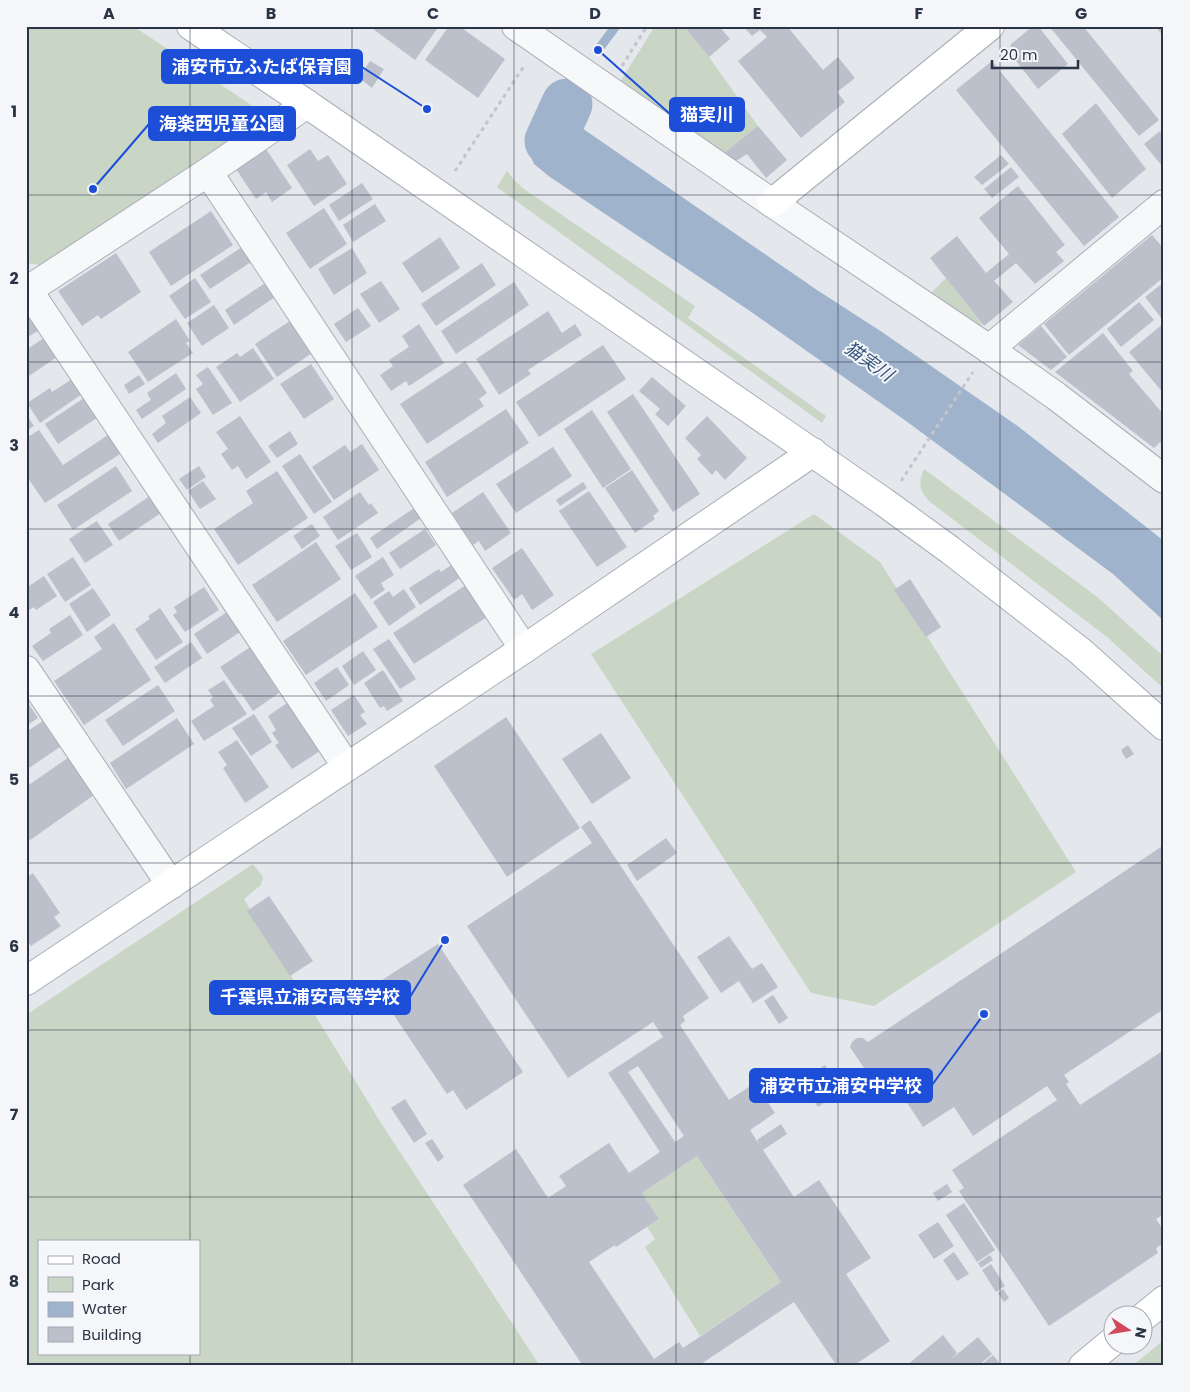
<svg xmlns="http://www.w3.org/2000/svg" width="1190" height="1392" font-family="Poppins,'Noto Sans JP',sans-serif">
<rect width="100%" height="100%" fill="#e4e7ec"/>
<g fill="#c9d6c5" fill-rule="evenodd">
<polygon points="26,26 133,26 269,117 45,266 27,263"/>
<polygon points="655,26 691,26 687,30 709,57 758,126 724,153 624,86 620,82"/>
<polygon points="507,171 514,180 524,189 695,306 688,318 826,416 822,423 497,187"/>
<polygon points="946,278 982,324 981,326 931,293"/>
<path d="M924,469L1096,596L1164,657V689L1107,637L929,501C919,490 918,482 924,469Z"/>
<polygon points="814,514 880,562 1076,872 874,1006 811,993 591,654"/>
<path d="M253,864L263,877L261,885L244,899L381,1123L540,1366H26V1015ZM39,1241H199V1353H39Z"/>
<polygon points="697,1156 781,1282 700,1336 645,1247 655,1239 647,1227 659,1219 642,1193"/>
<polygon points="1164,1340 1164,1366 1132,1366"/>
</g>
<polygon fill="#9fb4cc" points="545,100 579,126 817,290 882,332 1019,427 1164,541 1164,621 1113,574 906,421 747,309 550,177 534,164 525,144 531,123"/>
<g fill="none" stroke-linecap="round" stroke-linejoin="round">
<polyline stroke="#9fb4cc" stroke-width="9" points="598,50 616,26"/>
<polyline stroke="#9fb4cc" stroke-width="51" points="567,104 550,141 584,164"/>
</g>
<g fill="#bbc0ca" fill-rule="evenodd">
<polygon points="369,26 439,26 415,60"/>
<polygon points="449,26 459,26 505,59 478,98 425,60"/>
<polygon points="691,26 719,26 730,39 709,57 687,30"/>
<polygon points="743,26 787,26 823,70 838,57 855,78 837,92 845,102 801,138 738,61 767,37 760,30 752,36"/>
<polygon points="1033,26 1038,26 1068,64 1038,89 1013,57 1017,54 1010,45"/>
<polygon points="1049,26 1083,26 1159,120 1139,136"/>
<polygon points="1155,26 1164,26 1164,37"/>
<polygon points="370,61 384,69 372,88 359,78"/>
<polygon points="992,61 1119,217 1084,246 956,90"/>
<polygon points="1096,103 1146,169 1112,198 1062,134"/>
<polygon points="758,126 787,160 766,178 747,154 736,161 724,153"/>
<polygon points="1160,131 1164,136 1164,166 1163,167 1144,144"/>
<polygon points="266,149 292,188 272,202 266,192 256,199 236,169"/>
<polygon points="310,149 318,161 328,155 347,184 314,206 287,165"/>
<polygon points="1001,155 1009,164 982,185 974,177"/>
<polygon points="1011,167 1019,177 992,198 984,189"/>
<polygon points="362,183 373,199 339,221 329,205"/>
<polygon points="1018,186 1065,245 1056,252 1064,261 1035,284 1016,263 994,281 1013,302 984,326 930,258 957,236 986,273 1009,254 979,218"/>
<polygon points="375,204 386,221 353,242 343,225"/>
<polygon points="324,208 347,244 310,269 286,233"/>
<polygon points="211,211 233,245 171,286 149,252"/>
<polygon points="1152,235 1164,249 1164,277 1069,355 1044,324"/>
<polygon points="440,237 460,268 422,293 402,263"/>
<polygon points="242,247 251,262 210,289 200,275"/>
<polygon points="352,248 367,273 334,295 318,269"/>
<polygon points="116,253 141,292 101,319 98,315 82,326 58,291"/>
<polygon points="482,263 496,285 436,326 421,304"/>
<polygon points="195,278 211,302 185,319 169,296"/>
<polygon points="381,281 400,309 379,323 360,294"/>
<polygon points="514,282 529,305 456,354 441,331"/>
<polygon points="1164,282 1164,318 1162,319 1145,297"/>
<polygon points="265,283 275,297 234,325 225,310"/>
<polygon points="1139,302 1154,320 1121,347 1107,329"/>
<polygon points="214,305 229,328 202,346 187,323"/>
<polygon points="358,308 371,326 346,342 334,324"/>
<polygon points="548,311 562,333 575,324 582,335 528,370 531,374 499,395 476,359"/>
<polygon points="26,313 38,331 26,338"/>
<polygon points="176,319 190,341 186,343 193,353 148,382 128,352"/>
<polygon points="290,321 312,353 277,377 255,344"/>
<polygon points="1164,323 1164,394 1129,352"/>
<polygon points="419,324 444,363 409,386 406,381 391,391 380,375 393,366 389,360 409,347 402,336"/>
<polygon points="1041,326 1067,357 1051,370 1018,345"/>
<polygon points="1103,333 1133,371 1129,374 1164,415 1164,447 1160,442 1154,448 1055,372"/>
<polygon points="44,338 57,357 26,378 26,350"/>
<polygon points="603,345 626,379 539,437 516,402"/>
<polygon points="253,348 274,379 240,402 216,367 237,353 240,357"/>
<polygon points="465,361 487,393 479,399 484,406 427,444 400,404"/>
<polygon points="311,364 334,399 304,419 280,384"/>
<polygon points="208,367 232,403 213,415 196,389 203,384 196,375"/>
<polygon points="176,373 186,389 142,419 136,410 151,400 147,393"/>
<polygon points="139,375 145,384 129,394 124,385"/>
<polygon points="652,377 686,406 668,426 655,414 660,409 639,391"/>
<polygon points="72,379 82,394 40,423 27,403 50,388 52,392"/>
<polygon points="633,394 700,494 673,512 607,412"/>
<polygon points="190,397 201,413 158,443 152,434 166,423 162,416"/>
<polygon points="84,398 98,417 58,444 45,424"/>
<polygon points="506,409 529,443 447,497 425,462"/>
<polygon points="592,410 631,469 603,488 564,429"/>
<polygon points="26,414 34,426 26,431"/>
<polygon points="240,416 271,462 246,479 238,466 232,470 221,454 228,449 216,432"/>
<polygon points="707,416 747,458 725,480 716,470 712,475 697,459 701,455 685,438"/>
<polygon points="39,430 63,465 108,435 120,454 45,503 26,475 26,438"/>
<polygon points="290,431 298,444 277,458 268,446"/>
<polygon points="362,444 379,470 334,500 312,467 345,445 350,452"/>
<polygon points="553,447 572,476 516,513 496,484"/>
<polygon points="300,454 332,502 314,514 282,466"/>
<polygon points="116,466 132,491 73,530 57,505"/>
<polygon points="199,466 206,477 187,490 179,479"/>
<polygon points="632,470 659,511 653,516 655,519 635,533 605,488"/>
<polygon points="277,471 308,518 238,565 214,529 253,503 246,491"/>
<polygon points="203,481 216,499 200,509 188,491"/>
<polygon points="583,482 587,488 560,506 556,500"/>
<polygon points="589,491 627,547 597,567 559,511"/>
<polygon points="360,492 369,505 371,503 378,513 338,540 323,517"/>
<polygon points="483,492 511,533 485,551 479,541 473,545 452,513"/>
<polygon points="150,496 161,513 119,541 108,524"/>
<polygon points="414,508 421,518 377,549 370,538"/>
<polygon points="97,521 113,545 85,563 69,539"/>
<polygon points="312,524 320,536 302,549 293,536"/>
<polygon points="425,529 436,545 400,569 389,553"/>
<polygon points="357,533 372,557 351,570 335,546"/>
<polygon points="316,542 341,579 277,622 252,585"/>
<polygon points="522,548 554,595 532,610 522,594 514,600 492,568"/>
<polygon points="73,557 91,585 65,602 47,574"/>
<polygon points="383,557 394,575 381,583 385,590 371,599 355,576"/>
<polygon points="453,564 461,577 420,605 409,588 439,569 441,572"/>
<polygon points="44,576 57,596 36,610 34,607 26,612 26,588"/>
<polygon points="910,579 941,627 926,637 894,590"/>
<polygon points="466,585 487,617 414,664 393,633"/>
<polygon points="204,587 219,610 185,632 173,615 177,612 174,607"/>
<polygon points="93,588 111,615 87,632 69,604"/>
<polygon points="404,589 416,607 389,626 373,602 389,591 393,597"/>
<polygon points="355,593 378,627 306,675 283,641"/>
<polygon points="160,608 183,642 156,660 135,629 150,619 148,616"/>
<polygon points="227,612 240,632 207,654 194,634"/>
<polygon points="70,615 83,635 43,661 32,646 51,633 49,629"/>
<polygon points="114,623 151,680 84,725 54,681 102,649 94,637"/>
<polygon points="389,639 416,679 400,689 373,649"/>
<polygon points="191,642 202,658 165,683 154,667"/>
<polygon points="252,646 270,674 268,675 279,693 253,711 241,693 239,694 220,667"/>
<polygon points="363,651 376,670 354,685 342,666"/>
<polygon points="337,667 349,685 326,701 314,683"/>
<polygon points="383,670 403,701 387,711 384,706 380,708 364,683"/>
<polygon points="224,680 247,714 204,741 191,721 214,706 210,700 213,697 208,690"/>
<polygon points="158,685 175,711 123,746 105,720"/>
<polygon points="354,695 365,712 360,715 367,724 348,736 331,710"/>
<polygon points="26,700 38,718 26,726"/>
<polygon points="287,703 320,751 292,769 275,745 279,743 272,733 276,730 268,716"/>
<polygon points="254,714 272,742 251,756 232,728"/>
<polygon points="506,717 580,828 507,877 434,766"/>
<polygon points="177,718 194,744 126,789 110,763"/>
<polygon points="43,721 60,747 26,770 26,732"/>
<polygon points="601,733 631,778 592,804 562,759"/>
<polygon points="237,740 269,787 245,803 223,768 227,765 218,752"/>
<polygon points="1128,745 1134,754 1126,759 1121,750"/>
<polygon points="69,757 94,795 26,843 26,787"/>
<path d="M590,820L709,998L683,1016L685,1021L680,1025L729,1100L755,1083L775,1113L750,1130L760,1146L757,1140L781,1124L787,1134L763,1150L794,1197L819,1180L871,1258L846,1274L890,1341L853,1366H837L794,1302L698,1366H583L463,1185L516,1149L548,1198L566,1186L559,1176L609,1143L629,1173L660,1152L608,1073L663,1037L653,1022L568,1078L467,926L592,843L581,827ZM638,1066L684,1136L675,1142L628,1072ZM697,1156L781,1282L683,1348L679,1342L654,1359L589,1262L615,1245L616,1247L659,1219L642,1193Z"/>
<polygon points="666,838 677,853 637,881 627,865"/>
<polygon points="1164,845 1164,1009 1064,1075 1069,1082 1066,1084 1080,1105 1164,1050 1164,1214 1156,1219 1164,1231 1164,1243 1156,1248 1158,1253 1049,1326 959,1191 964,1188 952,1170 1057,1100 1047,1086 973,1136 954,1107 923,1127 900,1092 891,1099 886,1098 882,1095 850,1047 852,1042 857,1038 863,1038 868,1042"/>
<polygon points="33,873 60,913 54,917 61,926 31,946 26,939 26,878"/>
<polygon points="269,896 313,961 290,976 247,911"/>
<polygon points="729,936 752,969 762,963 778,987 753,1003 739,981 721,993 697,957"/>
<polygon points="438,944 523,1072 466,1110 453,1090 447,1094 387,1005 392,1002 379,982"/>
<polygon points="773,995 788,1018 779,1024 764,1001"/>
<polygon points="825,1065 841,1091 818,1107 801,1082"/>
<polygon points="405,1099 427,1134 414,1143 391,1108"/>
<polygon points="432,1139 444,1157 438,1162 425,1143"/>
<polygon points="947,1184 952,1192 938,1201 933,1193"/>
<polygon points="964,1203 995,1250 977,1262 946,1215"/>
<polygon points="938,1222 954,1246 934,1259 918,1235"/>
<polygon points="954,1252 969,1274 957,1281 943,1260"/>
<polygon points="990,1255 993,1260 981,1268 978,1263"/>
<polygon points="991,1264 1005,1286 996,1292 982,1270"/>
<polygon points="1003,1289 1009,1298 1004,1302 998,1293"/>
<polygon points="943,1335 957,1353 950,1360 978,1337 992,1354 978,1366 906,1366"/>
<polygon points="993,1355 1002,1366 980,1366"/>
</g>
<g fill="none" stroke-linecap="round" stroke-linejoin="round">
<defs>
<g id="street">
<polyline points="516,26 772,203 989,349 1056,396 1164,479"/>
<polyline points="208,172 524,649"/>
<polyline points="26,287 347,767"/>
<polyline points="28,290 208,172 307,104"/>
<polyline points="989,349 1164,204"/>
<polyline points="26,670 171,885"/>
</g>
<g id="secondary">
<polyline points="191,26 307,104 884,502 950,550 1080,651 1164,726"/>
<polyline points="772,203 990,26"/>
<polyline points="26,981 524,649 813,452"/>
<polyline points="1142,1318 1164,1300"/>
<polyline points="1083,1366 1112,1342"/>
</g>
</defs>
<use href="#street" stroke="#a9aeb7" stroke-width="30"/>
<use href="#secondary" stroke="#a9aeb7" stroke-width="30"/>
<g stroke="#c2c5cb" stroke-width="3" stroke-dasharray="4 4" stroke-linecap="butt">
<polyline points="622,66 647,26"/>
<polyline points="455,171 524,66"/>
<polyline points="901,481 973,372"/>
</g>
<use href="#street" stroke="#f7f8fa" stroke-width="28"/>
<use href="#secondary" stroke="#fff" stroke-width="28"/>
</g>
<path fill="none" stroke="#2b3445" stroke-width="1" stroke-opacity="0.55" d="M190,26V1241M352,26V1366M514,26V1366M676,26V1366M838,26V1366M1000,26V1366M26,195H1164M26,362H1164M26,529H1164M26,696H1164M26,863H1164M26,1030H1164M26,1197H1164M190,1353V1366"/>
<g text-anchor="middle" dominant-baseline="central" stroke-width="4" stroke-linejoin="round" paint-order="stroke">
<g font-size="18" font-style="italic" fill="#34527a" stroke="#f4f6f9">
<text transform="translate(869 361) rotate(35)">猫実川</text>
</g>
</g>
<path fill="none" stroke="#1d4ed8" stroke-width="2" d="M427 109L362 67M598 50L670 114M93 189L149 124M445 940L410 997M984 1014L932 1085"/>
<g fill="#1d4ed8" stroke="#f4f6f9" stroke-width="2">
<circle cx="427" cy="109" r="5"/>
<circle cx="598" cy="50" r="5"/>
<circle cx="93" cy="189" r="5"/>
<circle cx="445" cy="940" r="5"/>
<circle cx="984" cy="1014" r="5"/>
</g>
<g fill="#1d4ed8" stroke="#1d4ed8" stroke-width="2">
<rect x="162" y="50" width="200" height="33" rx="5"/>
<rect x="670" y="98" width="74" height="33" rx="5"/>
<rect x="149" y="107" width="146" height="33" rx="5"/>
<rect x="210" y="981" width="200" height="33" rx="5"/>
<rect x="750" y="1069" width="182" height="33" rx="5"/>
</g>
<g font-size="18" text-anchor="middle" font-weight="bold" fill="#fff">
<text x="262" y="73">浦安市立ふたば保育園</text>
<text x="707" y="121">猫実川</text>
<text x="222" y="130">海楽西児童公園</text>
<text x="310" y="1003">千葉県立浦安高等学校</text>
<text x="841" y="1092">浦安市立浦安中学校</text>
</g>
<rect width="1190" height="1392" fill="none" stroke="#f4f6f9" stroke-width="55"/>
<rect x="38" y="1240" width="162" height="115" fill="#f4f6f9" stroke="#a4a8b1"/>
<rect x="48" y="1256" width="25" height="8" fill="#ffffff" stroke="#a4a8b1"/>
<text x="82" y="1264" font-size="15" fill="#2b3445">Road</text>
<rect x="48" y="1277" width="25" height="15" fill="#c9d6c5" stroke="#a4a8b1"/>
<text x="82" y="1290" font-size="15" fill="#2b3445">Park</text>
<rect x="48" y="1302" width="25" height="15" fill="#9fb4cc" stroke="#a4a8b1"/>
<text x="82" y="1314" font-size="15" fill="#2b3445">Water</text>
<rect x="48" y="1327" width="25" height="15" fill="#bbc0ca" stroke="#a4a8b1"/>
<text x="82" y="1340" font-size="15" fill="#2b3445">Building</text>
<g transform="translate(1128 1330) rotate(102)"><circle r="24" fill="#f4f6f9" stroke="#a4a8b1"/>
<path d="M0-4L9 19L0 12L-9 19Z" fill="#d1495b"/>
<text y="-8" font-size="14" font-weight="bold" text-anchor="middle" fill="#2b3445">N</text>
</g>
<path d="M992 60v8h86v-8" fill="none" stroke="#2b3445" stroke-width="2.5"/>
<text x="1000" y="60" font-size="15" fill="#2b3445" stroke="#f4f6f9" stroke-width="4" paint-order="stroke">20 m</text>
<rect x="28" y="28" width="1134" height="1336" fill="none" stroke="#2b3445" stroke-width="2"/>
<g font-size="16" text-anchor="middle" font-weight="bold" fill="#2b3445">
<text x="109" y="19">A</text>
<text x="271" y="19">B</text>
<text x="433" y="19">C</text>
<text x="595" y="19">D</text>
<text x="757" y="19">E</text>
<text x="919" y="19">F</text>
<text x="1081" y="19">G</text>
<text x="14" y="117">1</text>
<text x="14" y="284">2</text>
<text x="14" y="451">3</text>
<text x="14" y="618">4</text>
<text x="14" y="785">5</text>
<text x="14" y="952">6</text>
<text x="14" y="1120">7</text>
<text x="14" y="1287">8</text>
</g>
</svg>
